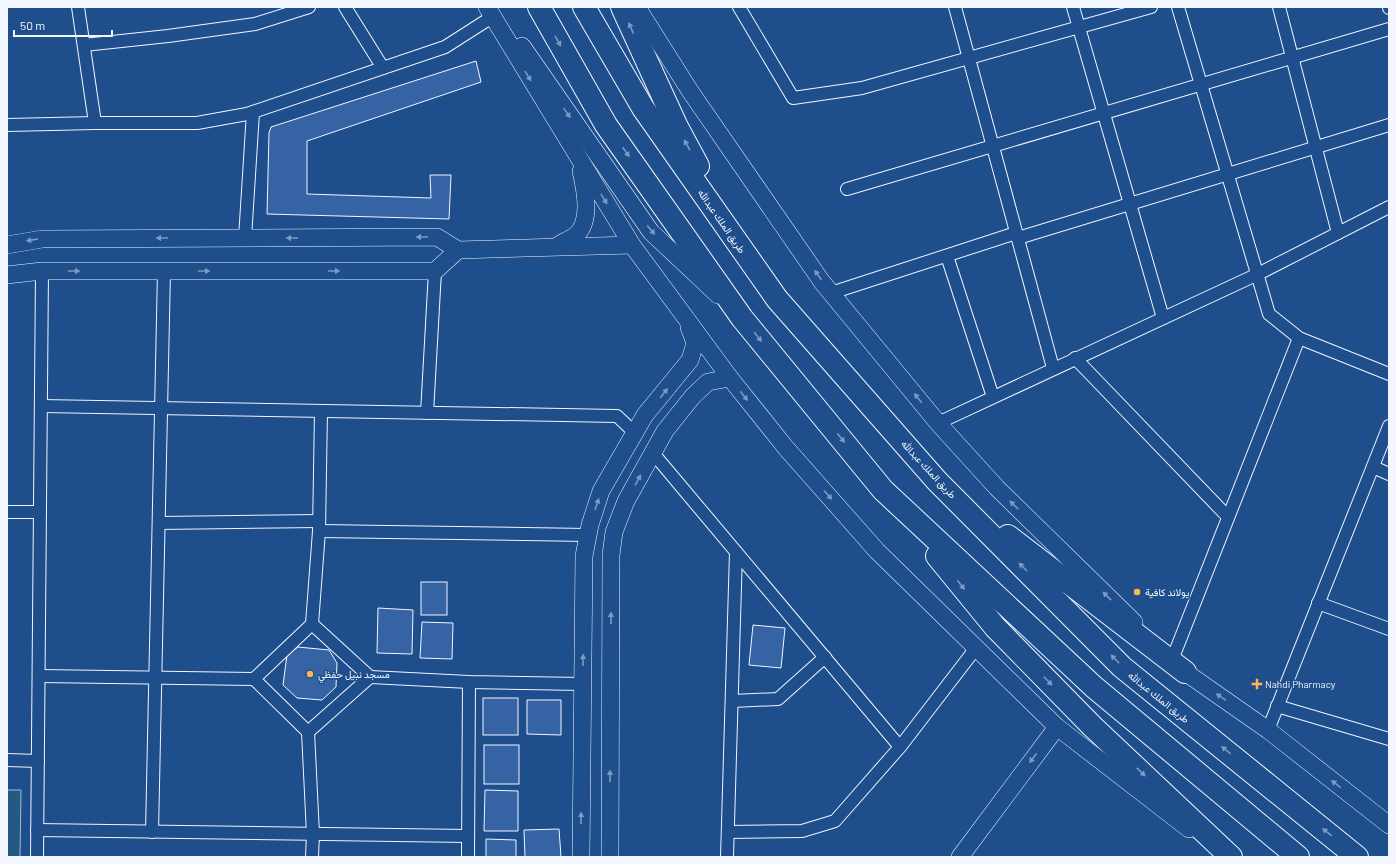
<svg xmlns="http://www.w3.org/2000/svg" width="1396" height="864" font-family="Barlow,Vazirmatn,sans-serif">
<rect width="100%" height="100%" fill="#1f4e8c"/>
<polygon fill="#245a82" stroke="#a8bbd7" points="7,790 21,790 20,857 7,857"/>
<g fill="#3563a3" stroke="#f2f6ff">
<polygon points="476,61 481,82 307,141 307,194 431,198 430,175 451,175 449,219 267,214 269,133 271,127"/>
<rect x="421" y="582" width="26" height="33"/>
<polygon points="378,608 413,610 412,654 377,653"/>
<polygon points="422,622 453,623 452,659 420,658"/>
<polygon points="753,625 785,628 781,668 749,665"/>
<polygon points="298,647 329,650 337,663 336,687 322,700 297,698 283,685 287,655"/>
<rect x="483" y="698" width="35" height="37"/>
<polygon points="527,700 561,700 561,735 527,734"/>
<rect x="484" y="745" width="35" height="39"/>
<polygon points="485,790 518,791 518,831 484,831"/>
<polygon points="559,829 561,857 525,857 524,830"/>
<polygon points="486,839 516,840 516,857 486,857"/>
</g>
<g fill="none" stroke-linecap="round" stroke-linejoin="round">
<defs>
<g id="street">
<polyline points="78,7 95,123"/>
<polyline points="345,7 383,68"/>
<polyline points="739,7 793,98 862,88 1151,7"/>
<polyline points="955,7 1053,368"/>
<polyline points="1073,7 1163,318"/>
<polyline points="1178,7 1269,314 1299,338 1389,374"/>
<polyline points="1279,7 1338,233"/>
<polyline points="1389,7 1389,8"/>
<polyline points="84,45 168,36 255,24 309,7"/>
<polyline points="7,125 95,123 197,123 247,114 445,47 492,17"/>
<polyline points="847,189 1389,29"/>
<polyline points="245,238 253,112"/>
<polyline points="1018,238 1389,125"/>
<polyline points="947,256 993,397"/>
<polyline points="831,293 1016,233"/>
<polyline points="1075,358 1228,517"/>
<polyline points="41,406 617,416 635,433"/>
<polyline points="427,413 435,271"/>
<polyline points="938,423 1258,274 1389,207"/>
<polyline points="653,453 900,747"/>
<polyline points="1373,467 1389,474"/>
<polyline points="7,512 40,512"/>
<polyline points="159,523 319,521"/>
<polyline points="319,531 588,535"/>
<polyline points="1318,603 1389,629"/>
<polyline points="312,624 319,531 321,411"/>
<polyline points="1172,660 1299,338"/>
<polyline points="39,676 254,679 308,732 370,677 312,624 254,679"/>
<polyline points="370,677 469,682 582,684"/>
<polyline points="732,701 778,699 825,657"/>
<polyline points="1277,706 1389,739"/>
<polyline points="1268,730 1389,426"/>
<polyline points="308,732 313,834 312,857"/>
<polyline points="7,760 38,761"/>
<polyline points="37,830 468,836"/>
<polyline points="152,832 164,271"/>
<polyline points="728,832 802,831 835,821 900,747 976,648"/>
<polyline points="37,857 42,271"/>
<polyline points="468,857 469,682"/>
<polyline points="727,857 736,552"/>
</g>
<g id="secondary">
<polyline points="487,7 632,245 730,378 786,448 877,551 1057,727 1189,829"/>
<polyline points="637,7 690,91 822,282 938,423 997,488 1134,622"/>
<polyline points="522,46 651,232 718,295"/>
<polyline points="7,245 42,239 437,237 458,250 632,245"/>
<path d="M557,246C563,242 571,239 576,235C592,221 585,189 581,171"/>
<polyline points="7,275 42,271 435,271 458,250"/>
<polyline points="1176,663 1185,672 1268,730 1389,825"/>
<polyline points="581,857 584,556 590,525 601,491 645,415 690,360 695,343 689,327"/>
<polyline points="610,857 611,555 614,532 626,501 665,431 693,396 708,382 730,378"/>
<polyline points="960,857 1057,727"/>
</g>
<g id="highway">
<polyline points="539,7 606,125 742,318 883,490 1094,687 1298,857"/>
<polyline points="584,7 643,108 777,299 937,481 1122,667 1357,857"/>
<polyline points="622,7 677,127 698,166"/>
<polyline points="1008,536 1185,672"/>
<polyline points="937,556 995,627 1092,726 1231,857"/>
</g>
</defs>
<use href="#street" stroke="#f2f6ff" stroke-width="14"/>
<use href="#secondary" stroke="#f2f6ff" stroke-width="18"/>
<use href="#highway" stroke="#f2f6ff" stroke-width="24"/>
<use href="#street" stroke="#1f4e8c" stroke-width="12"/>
<use href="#secondary" stroke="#1f4e8c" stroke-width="17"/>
<use href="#highway" stroke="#1f4e8c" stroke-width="22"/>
</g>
<defs><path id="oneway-solid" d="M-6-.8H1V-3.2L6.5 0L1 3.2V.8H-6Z"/></defs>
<g fill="#7e9ac0">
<use href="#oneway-solid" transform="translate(631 28) rotate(-114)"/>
<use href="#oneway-solid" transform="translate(558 41) rotate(60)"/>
<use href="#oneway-solid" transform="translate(528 76) rotate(59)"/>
<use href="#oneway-solid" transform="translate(567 113) rotate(55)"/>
<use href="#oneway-solid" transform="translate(687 145) rotate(-119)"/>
<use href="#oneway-solid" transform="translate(626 152) rotate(55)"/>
<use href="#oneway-solid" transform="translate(604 199) rotate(58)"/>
<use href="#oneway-solid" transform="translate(651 230) rotate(50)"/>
<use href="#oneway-solid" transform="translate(422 237) rotate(180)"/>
<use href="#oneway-solid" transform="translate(162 238) rotate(180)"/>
<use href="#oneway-solid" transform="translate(292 238) rotate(180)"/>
<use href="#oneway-solid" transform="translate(32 240) rotate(171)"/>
<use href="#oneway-solid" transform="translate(74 271)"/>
<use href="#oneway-solid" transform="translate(204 271)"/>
<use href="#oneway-solid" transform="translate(334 271)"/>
<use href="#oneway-solid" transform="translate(818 275) rotate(-125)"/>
<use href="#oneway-solid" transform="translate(758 337) rotate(51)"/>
<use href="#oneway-solid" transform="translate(664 393) rotate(-51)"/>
<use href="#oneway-solid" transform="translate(744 396) rotate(51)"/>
<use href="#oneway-solid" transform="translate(918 398) rotate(-129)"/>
<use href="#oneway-solid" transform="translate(841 438) rotate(51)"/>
<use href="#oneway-solid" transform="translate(638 480) rotate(-61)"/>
<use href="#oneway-solid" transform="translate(828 495) rotate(48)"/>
<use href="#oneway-solid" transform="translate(597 504) rotate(-71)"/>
<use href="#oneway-solid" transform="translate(1014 505) rotate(-136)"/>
<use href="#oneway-solid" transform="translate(1023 567) rotate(-135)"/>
<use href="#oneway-solid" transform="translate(961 585) rotate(51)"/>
<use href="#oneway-solid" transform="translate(1107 596) rotate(-136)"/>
<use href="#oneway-solid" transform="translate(611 618) rotate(-90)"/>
<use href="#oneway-solid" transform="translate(1115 659) rotate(-135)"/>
<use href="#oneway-solid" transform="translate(583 660) rotate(-89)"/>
<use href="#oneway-solid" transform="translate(1048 681) rotate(46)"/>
<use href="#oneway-solid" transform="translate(1221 697) rotate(-145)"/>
<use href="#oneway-solid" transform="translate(1226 750) rotate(-141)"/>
<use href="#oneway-solid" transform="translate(1033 758) rotate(127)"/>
<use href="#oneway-solid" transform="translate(1141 772) rotate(43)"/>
<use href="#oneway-solid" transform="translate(610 776) rotate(-90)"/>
<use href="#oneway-solid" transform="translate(1336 784) rotate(-142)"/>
<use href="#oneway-solid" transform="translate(581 818) rotate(-89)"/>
<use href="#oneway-solid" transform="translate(1327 832) rotate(-141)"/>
</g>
<g fill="#ffb74d" stroke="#1f4e8c" stroke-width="1.5">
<circle cx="1137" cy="592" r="4"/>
<circle cx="310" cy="674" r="4"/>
<path d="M1255 678h4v4h4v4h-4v4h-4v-4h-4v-4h4z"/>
</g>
<g text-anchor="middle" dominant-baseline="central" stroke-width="3" stroke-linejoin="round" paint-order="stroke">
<g font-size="10" fill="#f2f6ff" stroke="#1f4e8c">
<text transform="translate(722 221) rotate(55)">طريق الملك عبدالله</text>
<text transform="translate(929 469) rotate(47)">طريق الملك عبدالله</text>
<text transform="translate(1159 697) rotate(39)">طريق الملك عبدالله</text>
</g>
<g font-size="10" fill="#f2f6ff" stroke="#1f4e8c" text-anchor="start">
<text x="1145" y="592">يولاند كافية</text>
<text x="318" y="674">مسجد نبيل حفظي</text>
<text x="1265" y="684">Nahdi Pharmacy</text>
</g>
</g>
<rect width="1396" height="864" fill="none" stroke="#f2f6ff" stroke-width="16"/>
<path d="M14 30v6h98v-6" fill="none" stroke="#f2f6ff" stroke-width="2"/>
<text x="20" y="30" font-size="12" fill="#f2f6ff" stroke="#1f4e8c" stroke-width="3" paint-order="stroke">50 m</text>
</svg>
